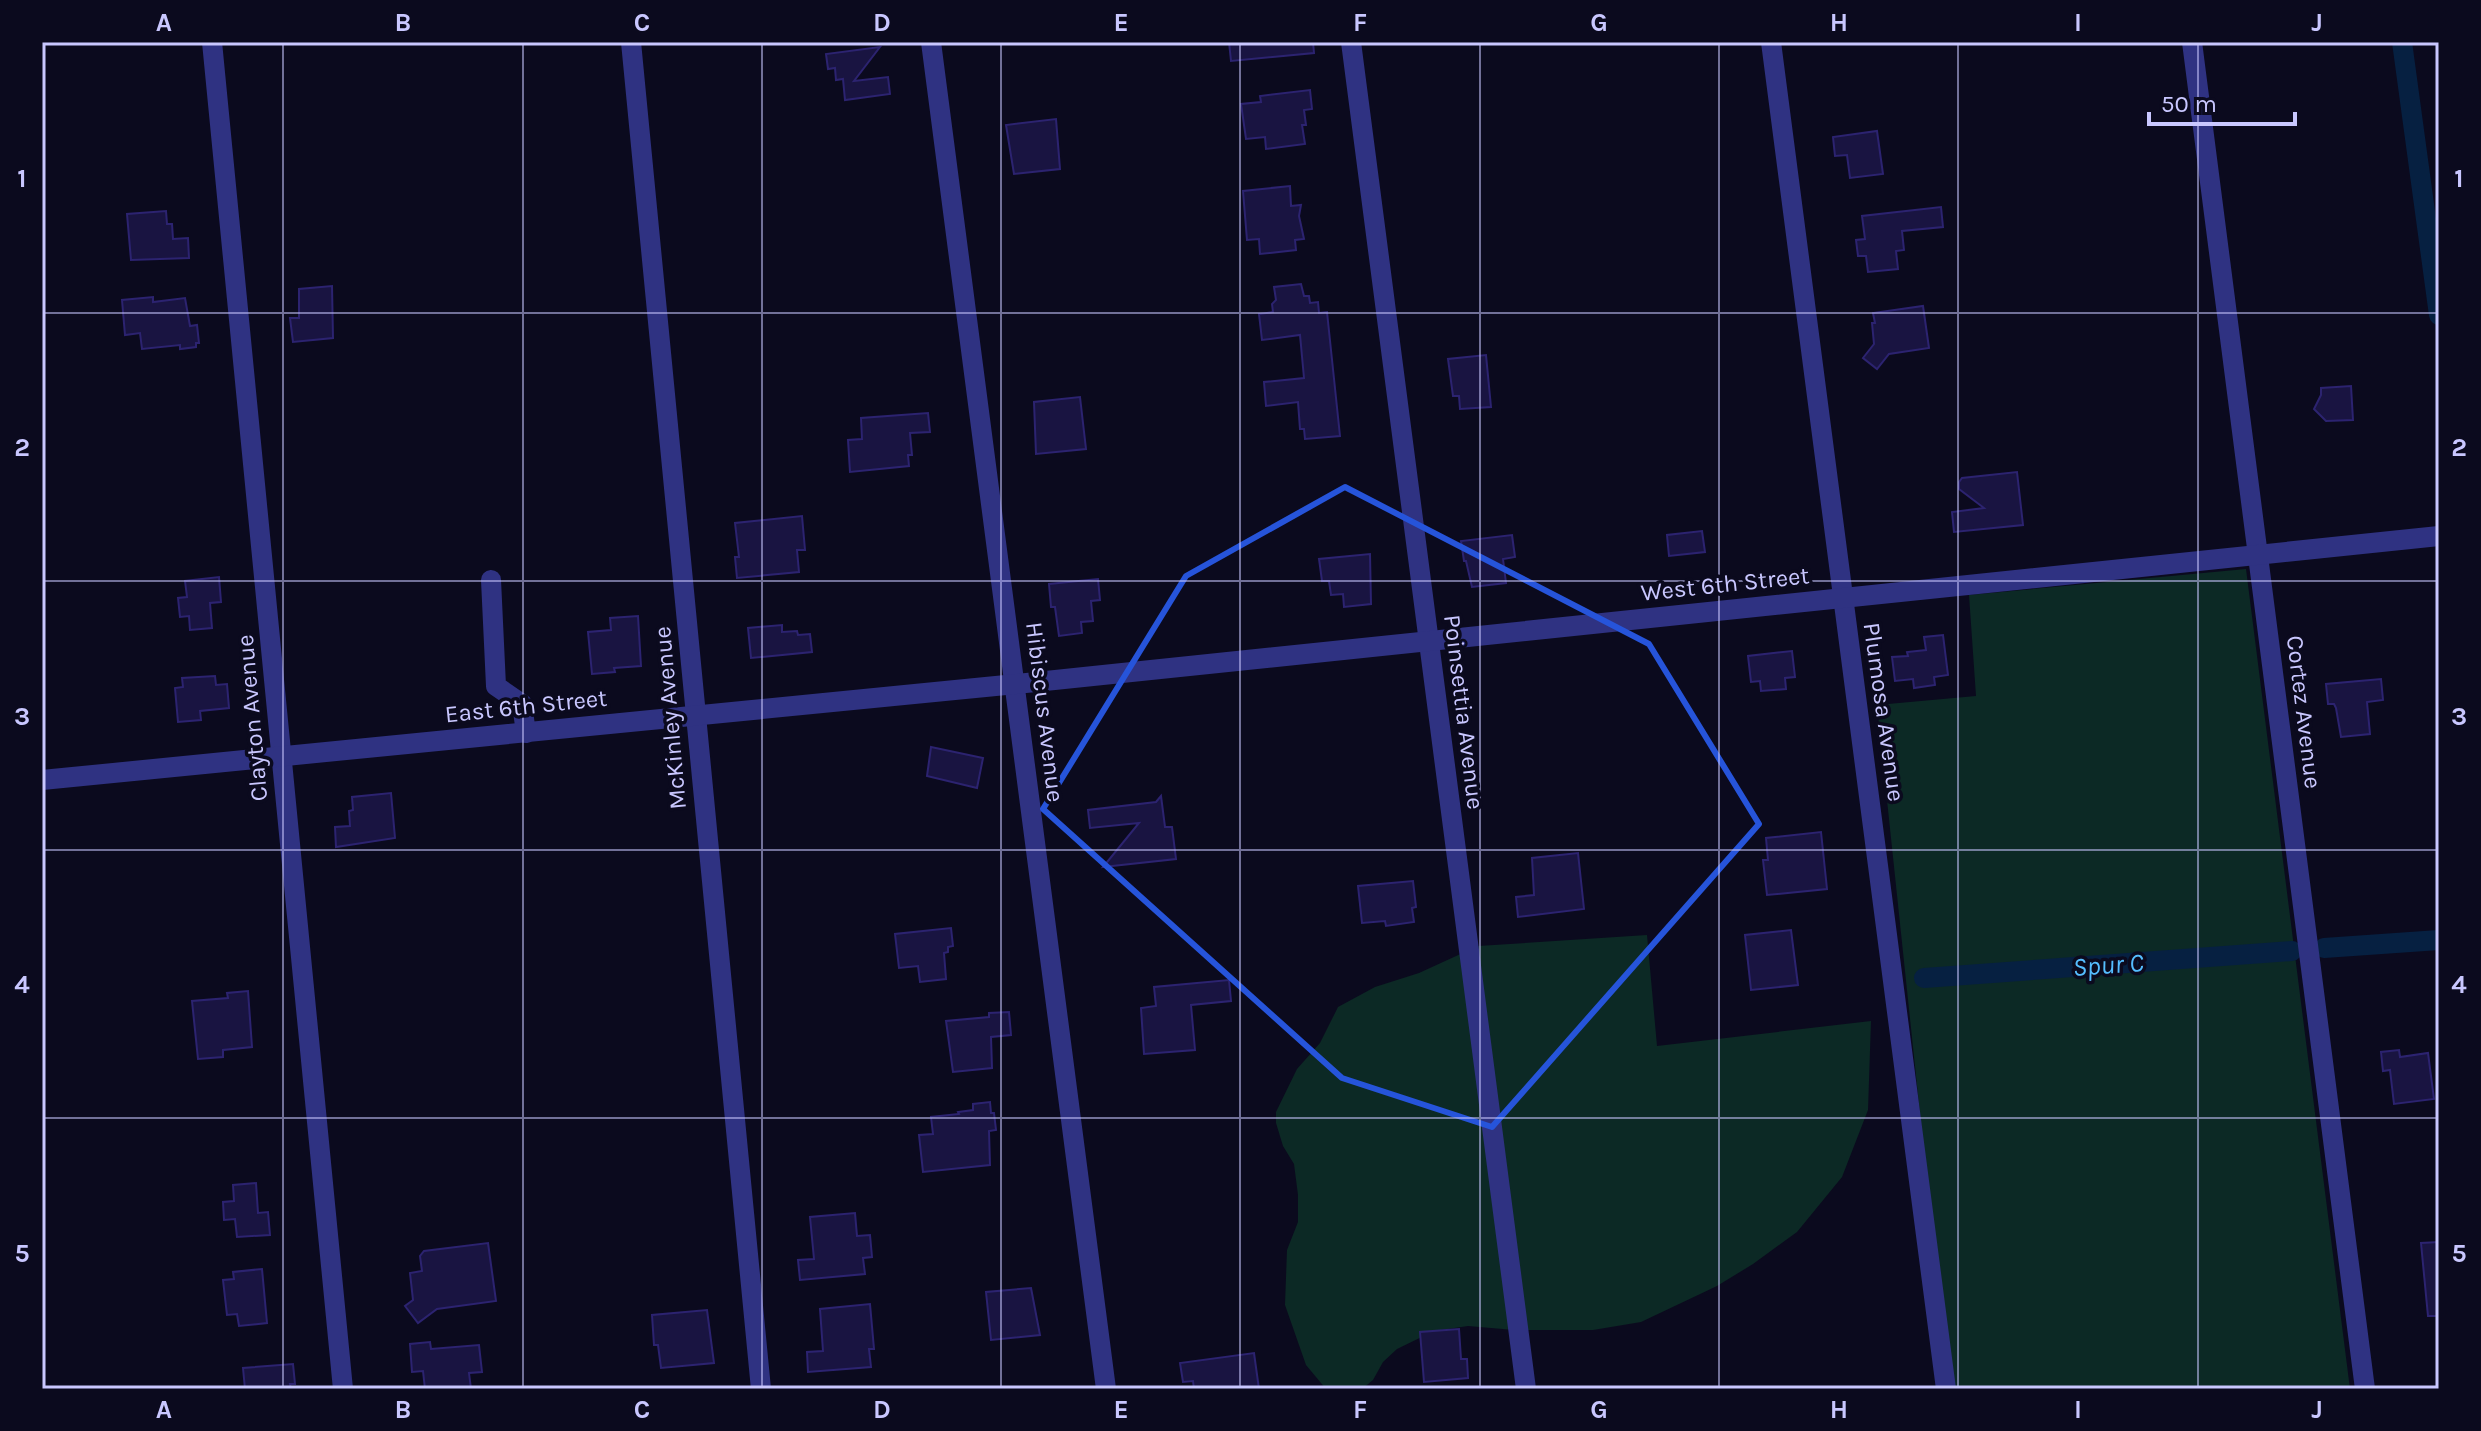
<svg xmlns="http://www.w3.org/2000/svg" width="2481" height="1431" font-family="Karla,sans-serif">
<rect width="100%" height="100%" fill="#0b0a1e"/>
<g fill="#0c2925">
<polygon points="2246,569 2350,1389 1949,1389 1877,705 1976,696 1969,595"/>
<polygon points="1647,935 1657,1046 1871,1021 1868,1110 1842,1177 1797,1232 1753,1264 1717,1286 1641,1322 1593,1330 1514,1330 1468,1326 1434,1331 1397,1349 1383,1362 1373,1380 1362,1389 1326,1389 1306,1365 1285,1305 1287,1250 1298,1222 1298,1195 1294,1164 1283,1146 1276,1123 1276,1112 1297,1069 1320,1043 1338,1007 1375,987 1419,973 1478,946"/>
</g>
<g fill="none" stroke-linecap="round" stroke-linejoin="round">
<g stroke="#062041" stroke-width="20">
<polyline points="2402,42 2439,315"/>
<polyline points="2324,948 2439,940"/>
<polyline points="1924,978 2292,951"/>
</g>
</g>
<g fill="#191441" stroke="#2c2370" stroke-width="2">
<polygon points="1229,42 1313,42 1314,53 1231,61"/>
<polygon points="880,47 854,81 888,77 890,94 845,100 843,79 836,80 835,68 828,69 826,54"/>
<polygon points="1310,90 1312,109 1304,110 1306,125 1302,125 1305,144 1266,149 1265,137 1246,139 1241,104 1261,102 1260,96"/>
<polygon points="1056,119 1060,169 1014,174 1006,125"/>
<polygon points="1877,131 1883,174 1850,178 1847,155 1835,156 1833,137"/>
<polygon points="1290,186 1291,206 1301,205 1299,216 1304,239 1295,240 1296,250 1260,254 1259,239 1247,240 1243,191"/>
<polygon points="1941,207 1943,227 1902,231 1904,250 1896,251 1898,269 1868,272 1866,256 1858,256 1856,240 1865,239 1862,216"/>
<polygon points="166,211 167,224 172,224 173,239 188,238 189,258 131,260 127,214"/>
<polygon points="1301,284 1304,296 1309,296 1310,303 1318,302 1319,313 1327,312 1340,436 1305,439 1304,429 1300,429 1298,402 1266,406 1264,382 1304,378 1300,335 1262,340 1259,314 1273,312 1272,304 1276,300 1274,287"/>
<polygon points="332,286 333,338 293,342 290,318 299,318 299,289"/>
<polygon points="153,297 153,302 185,298 190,326 197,325 199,343 196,343 196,347 180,349 180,345 142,349 140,333 125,335 122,300"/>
<polygon points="1923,306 1929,348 1889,354 1877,369 1863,358 1874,344 1872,323 1875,323 1873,313"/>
<polygon points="1486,355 1491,407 1460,409 1459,396 1453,396 1448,359"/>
<polygon points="2351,386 2353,420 2326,421 2314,409 2321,395 2321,388"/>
<polygon points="1080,397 1086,449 1036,454 1034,402"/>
<polygon points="928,413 930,432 910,433 912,455 908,455 909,466 850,472 848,440 862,439 861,418"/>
<polygon points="2017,472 2023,525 1954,532 1952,512 1984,508 1959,489 1959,482 1962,478"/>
<polygon points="802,516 805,550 797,550 799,572 737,578 735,557 739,557 735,523"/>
<polygon points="1702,531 1705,552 1669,556 1667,535"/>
<polygon points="1512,535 1515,557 1503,559 1506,583 1472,587 1466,561 1464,561 1461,541"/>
<polygon points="1370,554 1371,604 1344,607 1343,594 1331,595 1329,581 1322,581 1319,559"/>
<polygon points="219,577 221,602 210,603 212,628 190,630 189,616 180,617 178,598 187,597 185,581"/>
<polygon points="1098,579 1100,600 1091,601 1093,621 1081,622 1082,633 1059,636 1055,607 1051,607 1049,584"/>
<polygon points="638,616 641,666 614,668 615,672 592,674 588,632 611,630 610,618"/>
<polygon points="782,625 782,632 797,631 798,635 810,634 812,652 751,658 748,628"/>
<polygon points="1943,635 1948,675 1934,677 1935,685 1914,688 1913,679 1895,681 1892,657 1908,656 1907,652 1926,650 1924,637"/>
<polygon points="1792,651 1795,677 1785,678 1786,689 1761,691 1760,681 1751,682 1748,656"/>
<polygon points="215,676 216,685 227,684 229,708 200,711 201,720 178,722 175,688 183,687 182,678"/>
<polygon points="2381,679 2383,700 2367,702 2370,734 2341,737 2336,708 2334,704 2328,704 2326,684"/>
<polygon points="931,747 983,758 977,788 927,776"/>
<polygon points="391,793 395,838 336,847 335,827 350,826 349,811 353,810 352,797"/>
<polygon points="1161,796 1165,827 1172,827 1176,859 1103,867 1139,823 1090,828 1088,810 1156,802"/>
<polygon points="1821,832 1827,889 1767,895 1763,860 1768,860 1766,838"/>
<polygon points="1578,853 1584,909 1518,917 1516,897 1534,895 1532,858"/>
<polygon points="1413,881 1416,907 1412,908 1414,922 1386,926 1385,921 1362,923 1358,886"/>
<polygon points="951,928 953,946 948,947 948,952 944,953 946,979 920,982 918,966 899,968 895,934"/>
<polygon points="1791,930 1798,985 1751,990 1745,935"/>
<polygon points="1229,980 1231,1001 1191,1005 1195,1050 1144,1054 1141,1008 1156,1006 1154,987"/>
<polygon points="248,991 252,1047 223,1050 223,1057 198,1059 192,1001 228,998 227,993"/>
<polygon points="1009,1012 1011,1035 991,1037 992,1068 953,1072 946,1021 989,1017 989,1013"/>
<polygon points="2399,1050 2400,1057 2428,1053 2434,1099 2394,1104 2390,1070 2383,1071 2381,1052"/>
<polygon points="990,1102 991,1113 994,1113 996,1130 989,1131 990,1165 923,1172 919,1135 933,1134 931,1117 959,1114 958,1112 973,1110 973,1104"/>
<polygon points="256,1183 258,1213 268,1212 270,1235 237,1237 235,1219 224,1220 223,1202 234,1201 233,1185"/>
<polygon points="855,1213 857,1236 870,1235 872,1257 863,1258 865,1274 800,1280 798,1260 814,1259 810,1217"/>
<polygon points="2439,1242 2439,1316 2428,1316 2421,1243"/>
<polygon points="488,1243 496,1301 437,1309 418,1323 405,1306 413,1300 410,1273 422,1271 420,1256 424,1251"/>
<polygon points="262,1269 267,1323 239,1326 237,1314 227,1315 223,1280 234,1279 233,1272"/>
<polygon points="1031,1288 1040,1335 991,1340 986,1292"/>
<polygon points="870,1304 874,1349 869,1349 871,1367 808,1372 807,1352 823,1351 820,1309"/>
<polygon points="707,1310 714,1363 661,1368 658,1345 654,1345 652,1315"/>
<polygon points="1459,1329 1461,1359 1467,1359 1468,1378 1424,1382 1420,1332"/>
<polygon points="430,1342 431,1349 479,1345 482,1372 469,1373 471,1389 425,1389 423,1371 412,1372 410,1344"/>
<polygon points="1254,1353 1259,1389 1194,1389 1193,1381 1183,1382 1180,1363"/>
<polygon points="293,1364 295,1384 290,1384 291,1389 245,1389 243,1368"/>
</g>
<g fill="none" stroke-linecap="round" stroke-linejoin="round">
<g stroke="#2f3282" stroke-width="20">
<polyline points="212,42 343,1389"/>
<polyline points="631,42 761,1389"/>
<polyline points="931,42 1106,1389"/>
<polyline points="1351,42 1526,1389"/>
<polyline points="1771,42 1946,1389"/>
<polyline points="2192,42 2365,1389"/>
<polyline points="491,580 496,686 522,704 526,733"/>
<polyline points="42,780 1016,684 2439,536"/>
</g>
</g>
<path fill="none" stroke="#2654da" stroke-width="6" stroke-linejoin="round" d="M1345,487L1649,644L1759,824L1492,1127L1342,1078L1043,809L1186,576Z"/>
<path fill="none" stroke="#c9c7ff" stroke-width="2" stroke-opacity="0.55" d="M283,42V1389M523,42V1389M762,42V1389M1001,42V1389M1240,42V1389M1480,42V1389M1719,42V1389M1958,42V1389M2198,42V1389M42,313H2439M42,581H2439M42,850H2439M42,1118H2439"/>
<g text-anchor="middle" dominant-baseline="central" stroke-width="7" stroke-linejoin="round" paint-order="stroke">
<g font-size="24" fill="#c9c7ff" stroke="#0b0a1e">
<text transform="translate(1725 584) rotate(-6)">West 6th Street</text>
<text transform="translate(526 706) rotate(-6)">East 6th Street</text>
<text transform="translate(1045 712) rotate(83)">Hibiscus Avenue</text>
<text transform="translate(1464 712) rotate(83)">Poinsettia Avenue</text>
<text transform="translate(1884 712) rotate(82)">Plumosa Avenue</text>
<text transform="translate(2304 712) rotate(83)">Cortez Avenue</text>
<text transform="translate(252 718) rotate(-95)">Clayton Avenue</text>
<text transform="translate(670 718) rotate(-95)">McKinley Avenue</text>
</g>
<g font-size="26" font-style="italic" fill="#55bdff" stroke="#0b0a1e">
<text transform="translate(2108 965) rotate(-4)">Spur C</text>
</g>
</g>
<rect width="2481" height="1431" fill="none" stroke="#0b0a1e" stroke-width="88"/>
<path d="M2149 112v12h146v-12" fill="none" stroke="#c9c7ff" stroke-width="4"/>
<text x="2161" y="112" font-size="24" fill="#c9c7ff" stroke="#0b0a1e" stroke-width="6" paint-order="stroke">50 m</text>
<rect x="44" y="44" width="2393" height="1343" fill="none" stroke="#c9c7ff" stroke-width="3"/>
<g font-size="26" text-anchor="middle" font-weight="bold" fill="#c9c7ff">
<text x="164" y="31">A</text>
<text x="403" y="31">B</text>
<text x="642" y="31">C</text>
<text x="882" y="31">D</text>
<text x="1121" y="31">E</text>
<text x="1360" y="31">F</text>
<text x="1599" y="31">G</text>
<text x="1839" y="31">H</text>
<text x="2078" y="31">I</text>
<text x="2317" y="31">J</text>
<text x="22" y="187">1</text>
<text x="2459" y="187">1</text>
<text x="22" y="456">2</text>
<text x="2459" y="456">2</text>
<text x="22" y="725">3</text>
<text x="2459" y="725">3</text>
<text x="22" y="993">4</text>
<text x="2459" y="993">4</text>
<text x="22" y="1262">5</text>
<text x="2459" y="1262">5</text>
<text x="164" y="1418">A</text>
<text x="403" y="1418">B</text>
<text x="642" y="1418">C</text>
<text x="882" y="1418">D</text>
<text x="1121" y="1418">E</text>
<text x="1360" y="1418">F</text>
<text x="1599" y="1418">G</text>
<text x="1839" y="1418">H</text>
<text x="2078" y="1418">I</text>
<text x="2317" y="1418">J</text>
</g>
</svg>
